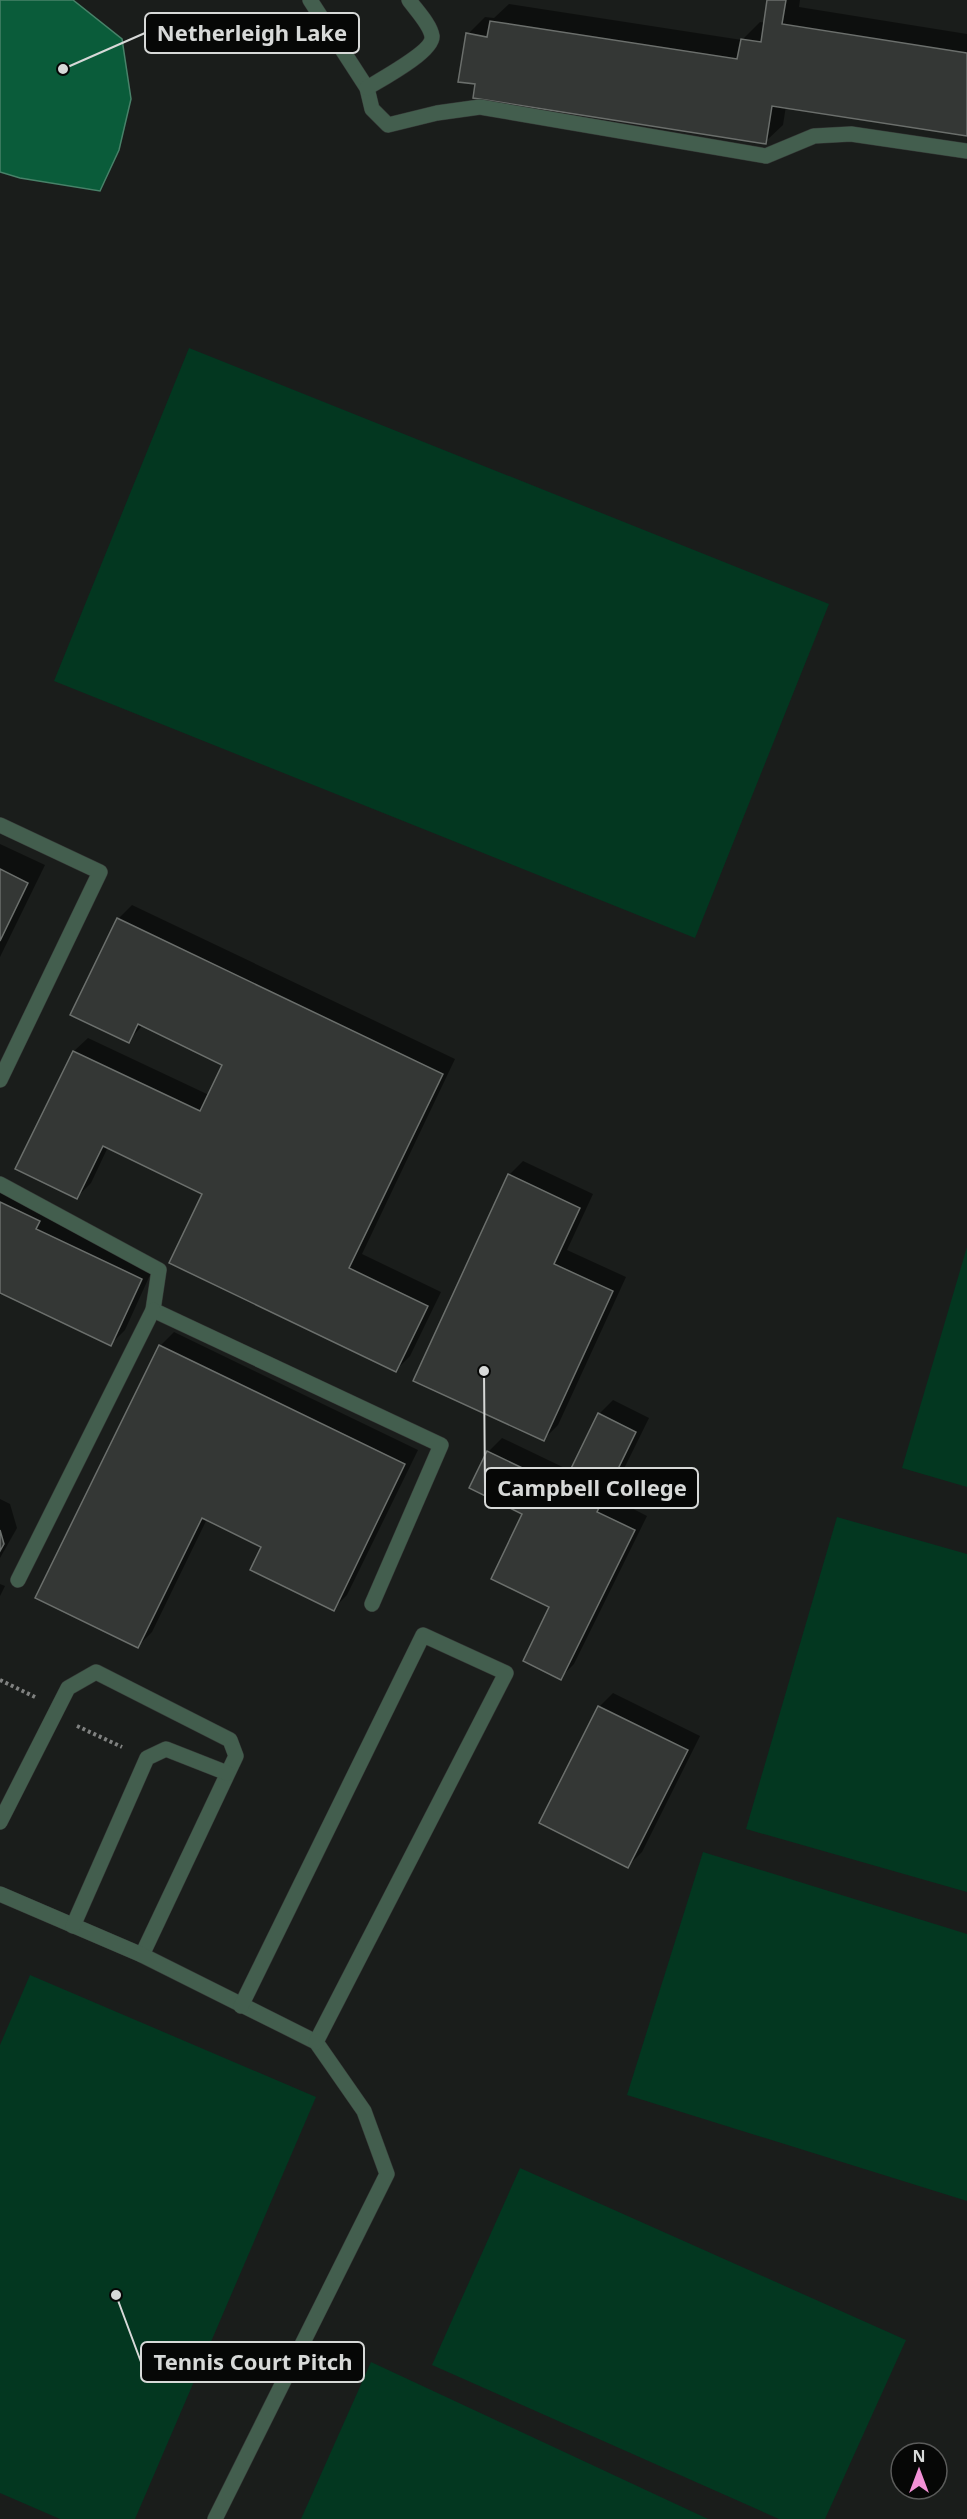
<svg xmlns="http://www.w3.org/2000/svg" width="967" height="2519" font-family="'Noto Sans',sans-serif">
<rect width="100%" height="100%" fill="#1a1d1b"/>
<g fill="#033720">
<polygon points="189,348 829,604 695,938 54,681"/>
<polygon points="967,1247 967,1487 902,1468"/>
<polygon points="837,1517 967,1554 967,1892 746,1829"/>
<polygon points="703,1852 967,1934 967,2201 627,2095"/>
<polygon points="30,1975 316,2097 135,2519 60,2519 0,2493 0,2045"/>
<polygon points="520,2168 906,2340 825,2519 779,2519 432,2365"/>
<polygon points="371,2362 708,2519 301,2519"/>
</g>
<polygon fill="#0a5c3a" stroke="#488269" stroke-width="1.5" points="0,0 73,0 122,39 131,99 119,150 100,191 20,178 0,172"/>
<g fill="#0007">
<polygon points="769,0 800,0 799,7 967,34 967,134 786,106 783,125 765,142 477,83 468,34 485,17 494,18 509,4 742,40 760,22 765,23"/>
<polygon points="0,844 45,865 0,957"/>
<polygon points="132,905 455,1059 362,1254 441,1292 410,1356 396,1370 204,1194 108,1147 91,1183 77,1197 74,1051 88,1038 209,1095 224,1064 143,1025 128,1041 118,919"/>
<polygon points="523,1161 593,1194 567,1250 626,1277 558,1425 544,1439 509,1175"/>
<polygon points="0,1182 155,1264 125,1330 111,1344 2,1293 0,1295"/>
<polygon points="174,1332 418,1450 347,1595 333,1609 263,1546 207,1519 152,1632 138,1646 160,1346"/>
<polygon points="613,1400 649,1418 610,1497 647,1516 574,1664 560,1678 551,1607 524,1513 488,1452 502,1438 571,1471 599,1414"/>
<polygon points="0,1499 10,1504 17,1528 0,1558"/>
<polygon points="0,1584 5,1586 0,1596"/>
<polygon points="613,1693 700,1736 642,1852 628,1866 541,1822 599,1707"/>
</g>
<g fill="#343735" stroke="#6b6f6c" stroke-width="1.5">
<polygon points="767,0 786,0 782,24 967,53 967,136 772,106 766,144 473,98 475,84 458,82 466,33 487,37 490,21 737,59 741,39 761,42"/>
<polygon points="0,869 28,883 0,941"/>
<polygon points="117,918 443,1074 349,1268 428,1306 396,1372 169,1263 202,1194 103,1146 77,1199 15,1169 73,1051 200,1111 222,1065 138,1024 129,1043 70,1015"/>
<polygon points="508,1174 580,1208 554,1264 613,1291 544,1441 413,1381"/>
<polygon points="0,1202 40,1221 36,1229 142,1279 111,1346 0,1293"/>
<polygon points="159,1345 405,1464 334,1611 250,1570 261,1547 202,1518 138,1648 35,1598"/>
<polygon points="598,1413 636,1432 597,1512 635,1530 561,1680 523,1661 549,1607 491,1579 522,1514 469,1488 487,1451 562,1487"/>
<polygon points="0,1530 4,1544 0,1551"/>
<polygon points="598,1706 688,1750 628,1868 539,1823"/>
</g>
<g fill="none" stroke-linecap="round" stroke-linejoin="round">
<defs>
<g id="minor">
<polyline points="310,0 367,88 372,109 388,125 437,113 480,107 766,156 814,136 851,134 967,151"/>
<path d="M367,88C380,80 434,51 432,36C430,24 416,10 409,0"/>
<polyline points="0,825 100,872 0,1080"/>
<polyline points="0,1184 159,1270 153,1310 441,1445 372,1604"/>
<polyline points="18,1580 153,1310"/>
<polyline points="0,1822 68,1688 96,1672 230,1740 236,1756 142,1955"/>
<polyline points="0,1894 142,1955 316,2042 364,2111 387,2174 215,2519"/>
<polyline points="73,1926 147,1758 166,1749 227,1773"/>
<polyline points="241,2006 423,1635 506,1673 316,2042"/>
</g>
</defs>
<use href="#minor" stroke="#343735" stroke-width="16"/>
<g stroke="#808281" stroke-width="4" stroke-dasharray="3 3" stroke-linecap="butt">
<polyline points="0,1680 35,1697"/>
<polyline points="77,1726 122,1747"/>
</g>
<use href="#minor" stroke="#435e4e" stroke-width="15"/>
</g>
<path fill="none" stroke="#d7d9d8" stroke-width="2" d="M63 69L145 33M484 1371L485 1488M116 2295L141 2362"/>
<g fill="#d7d9d8" stroke="#060706" stroke-width="2">
<circle cx="63" cy="69" r="6"/>
<circle cx="484" cy="1371" r="6"/>
<circle cx="116" cy="2295" r="6"/>
</g>
<g fill="#060706" stroke="#d7d9d8" stroke-width="2">
<rect x="145" y="13" width="214" height="40" rx="6"/>
<rect x="485" y="1468" width="213" height="40" rx="6"/>
<rect x="141" y="2342" width="223" height="40" rx="6"/>
</g>
<g font-size="22" text-anchor="middle" font-weight="bold" fill="#d7d9d8">
<text x="252" y="41">Netherleigh Lake</text>
<text x="592" y="1496">Campbell College</text>
<text x="253" y="2370">Tennis Court Pitch</text>
</g>
<g transform="translate(919 2471)"><circle r="28" fill="#060706" stroke="#5a5b5a" stroke-width="1.5"/>
<path d="M0-4.5L10 22L0 15L-10 22Z" fill="#f291d6"/>
<text y="-9" font-size="16" font-weight="bold" text-anchor="middle" fill="#d7d9d8">N</text>
</g>
</svg>
